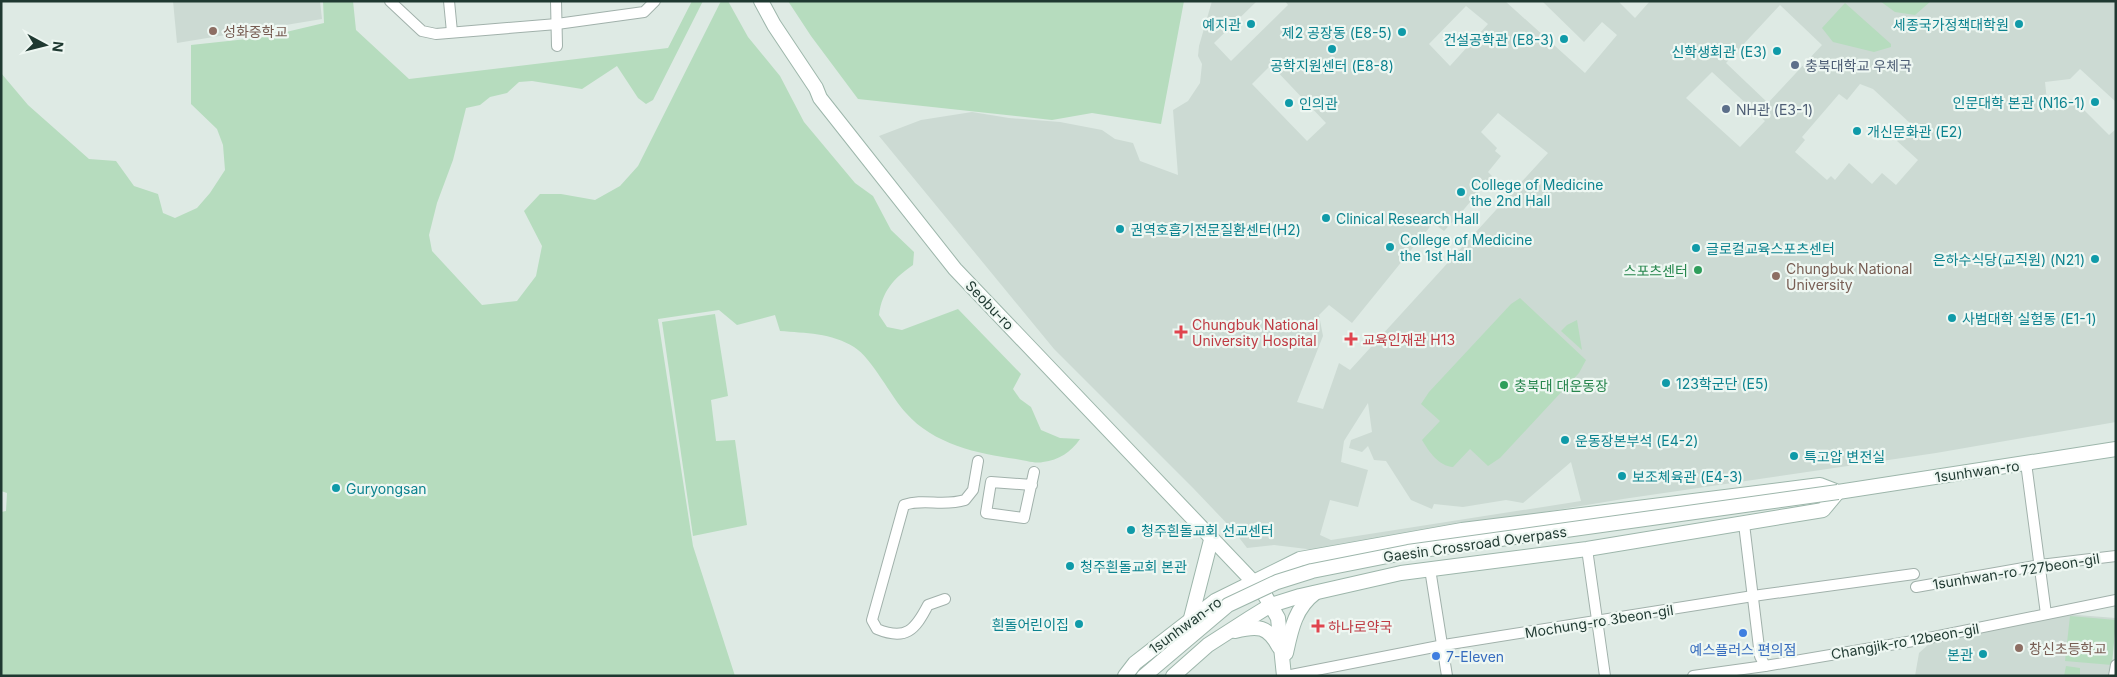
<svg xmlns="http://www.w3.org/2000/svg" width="2117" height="677" font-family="Inter,'Noto Sans KR',sans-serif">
<rect width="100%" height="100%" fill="#deeae4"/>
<g fill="#ccdad3" fill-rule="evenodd">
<polygon points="173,1 320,1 322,19 177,43"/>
<path d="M1212,1H1257L1214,43L1231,61L1288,5L1285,1H1505L1585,73L1617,35L1602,22L1584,42L1542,1H1618L1635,18L1650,1H2116V102L2080,69L2070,79L2045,82L2047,101L2073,99L2109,135L2116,129V422L1936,453L1623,499L1315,550L1274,545L1247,548L1234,531L1194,489L1054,349L879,136L921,120L972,112L1009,118L1060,122L1102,130L1115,139L1133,143L1140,161L1178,175L1173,110L1188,101L1200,83L1202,64L1198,56L1199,46ZM1780,5L1822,45L1768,103L1726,63ZM1466,6L1488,24L1450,66L1429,44ZM1271,65L1326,123L1307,141L1252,84ZM1712,72L1765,121L1740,147L1686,98ZM1860,84L1873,89L1911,124L1897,141L1918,160L1896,185L1882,173L1872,184L1849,163L1835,180L1831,176L1827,180L1795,152L1805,140L1802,137L1839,94L1847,100ZM1498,113L1548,153L1350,370L1339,363L1323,409L1297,402L1323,336L1319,315L1329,305L1352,323L1433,223L1444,231L1460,214L1492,176L1488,172L1501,156L1495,151L1497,148L1481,132ZM1368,403L1372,432L1351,440L1349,448L1362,452L1368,446L1374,460L1386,461L1411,500L1432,509L1434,504L1463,507L1506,500L1523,503L1571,462L1581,501L1331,540L1320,535L1330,500L1358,507L1368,470L1341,462L1344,441Z"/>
<polygon points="2064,614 2116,618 2110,676 1915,676 1919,653 1930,643"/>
</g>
<g fill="#b6dcbe">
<path d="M323,1H353L356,30L409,79L668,48L692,1H703L653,100L646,104L638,98L617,66L582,89L532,81L519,82L507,93L490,97L480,105L466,108L453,160L437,203L429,235L432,251L482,305L517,301L536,276L542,246L524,211L540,194H561L595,200L620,186L638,166L721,1H728L748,37L780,76L804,122L855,183L873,196L891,230L914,252L913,265C894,278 882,291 879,315L887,327L902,330L958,309L1021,374L1013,389L1020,399L1031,407L1041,430L1060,438L1080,439C1071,452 1059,460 1043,462C1035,464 1024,460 1016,459C978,454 933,444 906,413C891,397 872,358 854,347C832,333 805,333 780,331L775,315L737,325L719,310L658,319L693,546L735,676H1V512L6,511L7,493L1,491V73L28,105L89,159L116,161L134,186L158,194L163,213L175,218L197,208L210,193L225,170L223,145L217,129L191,104V45L265,37L324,23Z"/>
<polygon points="788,1 1184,1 1161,124 1092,113 1052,120 858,99 811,36"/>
<polygon points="1880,1 1931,1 1915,15 1895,12"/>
<polygon points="1845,3 1891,44 1891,47 1874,52 1833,42 1822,28"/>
<path d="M1520,298L1586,360L1579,373L1500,458L1488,466L1470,449L1453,467C1439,466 1429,452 1422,440L1440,421L1421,404L1429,392L1511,304Z"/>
<polygon points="715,314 728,396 711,400 716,441 735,440 747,525 693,536 662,322"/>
<polygon points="1577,320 1582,350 1561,331 1567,325"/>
<polygon points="2070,616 2116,620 2112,665 2065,661"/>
<polygon points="2066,666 2080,668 2080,676 2064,676"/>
</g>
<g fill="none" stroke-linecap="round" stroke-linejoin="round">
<defs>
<g id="street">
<polyline points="390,1 422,31 436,34 557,24 644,12 655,1"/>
<polyline points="449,1 452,32"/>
<polyline points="556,1 557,46"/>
<polyline points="2026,463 2046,614"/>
<polyline points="1032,485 991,482 986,513 1024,518 1034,472"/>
<polyline points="1744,524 1760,656 1765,666"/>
<polyline points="1587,549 1605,676"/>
<polyline points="1430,569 1447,676"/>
<polyline points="1916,587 2040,565 2116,556"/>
<path d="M945,599L928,605C915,630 906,641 877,629L872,620L904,505C924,498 942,507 965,500L973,490L978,461"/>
<polyline points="1286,676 1444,645 1753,596 1914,574"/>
<polyline points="1693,676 1765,666 1919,640 2116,600"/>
<polyline points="2114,676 2116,665"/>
</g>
<g id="secondary">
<polyline points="761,1 774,25 816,88 820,98 955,269 1263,592 1278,618 1284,676"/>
<polyline points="1191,618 1211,540"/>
<path d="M1235,631C1258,625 1268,626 1279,647"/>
<path d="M1286,653C1291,630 1295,608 1315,593"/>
<polyline points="1125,676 1135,663 1215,601 1300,559 1462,530 1820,485 1838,492 2116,449"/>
<polyline points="1173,676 1208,645 1250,618 1271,605 1300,596 1401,573 1587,549 1823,510 1838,492"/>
</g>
</defs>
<use href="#street" stroke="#a1b1ab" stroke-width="12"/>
<use href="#secondary" stroke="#9db6ab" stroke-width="16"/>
<use href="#street" stroke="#fff" stroke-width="10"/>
<use href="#secondary" stroke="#fff" stroke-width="14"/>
<defs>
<polyline id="secondary-bridge" points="1144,676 1228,605 1277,582 1312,571 1408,552 1838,492"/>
</defs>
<use href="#secondary-bridge" stroke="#9db6ab" stroke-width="16" stroke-linecap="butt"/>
<use href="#secondary-bridge" stroke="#fff" stroke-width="14"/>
</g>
<g fill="#0f9aa8" stroke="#eef7f2" stroke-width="2">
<circle cx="1251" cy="24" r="5"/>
<circle cx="2019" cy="24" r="5"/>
<circle cx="1402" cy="32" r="5"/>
<circle cx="1564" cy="39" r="5"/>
<circle cx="1332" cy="49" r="5"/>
<circle cx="1777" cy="51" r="5"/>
<circle cx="2095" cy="102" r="5"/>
<circle cx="1289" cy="103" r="5"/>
<circle cx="1857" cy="131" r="5"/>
<circle cx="1461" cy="192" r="5"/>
<circle cx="1326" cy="218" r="5"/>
<circle cx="1120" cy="229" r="5"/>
<circle cx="1390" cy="247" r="5"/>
<circle cx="1696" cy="248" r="5"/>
<circle cx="2095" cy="259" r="5"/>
<circle cx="1952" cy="318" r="5"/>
<circle cx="1666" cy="383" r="5"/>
<circle cx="1565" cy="440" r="5"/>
<circle cx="1794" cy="456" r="5"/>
<circle cx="1622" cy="476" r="5"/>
<circle cx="336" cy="488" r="5"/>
<circle cx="1131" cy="530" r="5"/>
<circle cx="1070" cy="566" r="5"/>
<circle cx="1079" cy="624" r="5"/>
<circle cx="1983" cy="654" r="5"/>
</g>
<g fill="#8d6e63" stroke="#eef7f2" stroke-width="2">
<circle cx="213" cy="31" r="5"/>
<circle cx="1776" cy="276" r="5"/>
<circle cx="2019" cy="648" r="5"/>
</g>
<g fill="#5c6f8a" stroke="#eef7f2" stroke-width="2">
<circle cx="1795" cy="65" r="5"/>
<circle cx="1726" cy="109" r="5"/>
</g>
<g fill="#2e9e5b" stroke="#eef7f2" stroke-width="2">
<circle cx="1698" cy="270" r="5"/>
<circle cx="1504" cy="385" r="5"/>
</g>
<g fill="#e0444e" stroke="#eef7f2" stroke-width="2">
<path d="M1178.5 324.5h5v5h5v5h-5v5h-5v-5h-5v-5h5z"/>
<path d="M1348.5 331.5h5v5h5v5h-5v5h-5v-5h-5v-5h5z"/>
<path d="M1315.5 618.5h5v5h5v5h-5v5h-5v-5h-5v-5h5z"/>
</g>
<g fill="#3f7fe0" stroke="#eef7f2" stroke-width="2">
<circle cx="1743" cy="633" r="5"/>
<circle cx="1436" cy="656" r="5"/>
</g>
<g text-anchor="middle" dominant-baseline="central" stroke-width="4.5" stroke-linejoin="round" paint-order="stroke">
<g font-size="14" fill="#0d838f" stroke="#eef7f2" text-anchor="start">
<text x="1241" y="24" text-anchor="end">예지관</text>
<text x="2009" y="24" text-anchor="end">세종국가정책대학원</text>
<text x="1392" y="32" text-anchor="end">제2 공장동 (E8-5)</text>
<text x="1554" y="39" text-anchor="end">건설공학관 (E8-3)</text>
<text x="1767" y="51" text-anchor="end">신학생회관 (E3)</text>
<text x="1332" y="65" text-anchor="middle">공학지원센터 (E8-8)</text>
<text x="2085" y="102" text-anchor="end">인문대학 본관 (N16-1)</text>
<text x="1299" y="103">인의관</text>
<text x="1867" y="131">개신문화관 (E2)</text>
<text x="1471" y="184">College of Medicine<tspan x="1471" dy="16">the 2nd Hall</tspan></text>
<text x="1336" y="218">Clinical Research Hall</text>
<text x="1130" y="229">권역호흡기전문질환센터(H2)</text>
<text x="1400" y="239">College of Medicine<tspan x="1400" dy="16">the 1st Hall</tspan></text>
<text x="1706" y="248">글로컬교육스포츠센터</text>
<text x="2085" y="259" text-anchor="end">은하수식당(교직원) (N21)</text>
<text x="1962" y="318">사범대학 실험동 (E1-1)</text>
<text x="1676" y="383">123학군단 (E5)</text>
<text x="1575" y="440">운동장본부석 (E4-2)</text>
<text x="1804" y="456">특고압 변전실</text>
<text x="1632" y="476">보조체육관 (E4-3)</text>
<text x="346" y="488">Guryongsan</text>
<text x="1141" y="530">청주흰돌교회 선교센터</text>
<text x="1080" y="566">청주흰돌교회 본관</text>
<text x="1069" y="624" text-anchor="end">흰돌어린이집</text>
<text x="1973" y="654" text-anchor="end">본관</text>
</g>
<g font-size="14" fill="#785e54" stroke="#eef7f2" text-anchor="start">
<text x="223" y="31">성화중학교</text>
<text x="1786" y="268">Chungbuk National<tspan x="1786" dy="16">University</tspan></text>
<text x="2029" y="648">창신초등학교</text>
</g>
<g font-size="14" fill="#4e5e75" stroke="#eef7f2" text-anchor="start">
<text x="1805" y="65">충북대학교 우체국</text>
<text x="1736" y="109">NH관 (E3-1)</text>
</g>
<g font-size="14" fill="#27864d" stroke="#eef7f2" text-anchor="end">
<text x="1688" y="270">스포츠센터</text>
<text x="1514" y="385" text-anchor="start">충북대 대운동장</text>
</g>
<g font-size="14" fill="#1f3931" stroke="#eef7f2">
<text transform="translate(990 305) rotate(46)">Seobu-ro</text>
<text transform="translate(1977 471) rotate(-8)">1sunhwan-ro</text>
<text transform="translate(1475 544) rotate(-8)">Gaesin Crossroad Overpass</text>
<text transform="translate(2016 571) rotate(-9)">1sunhwan-ro 727beon-gil</text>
<text transform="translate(1599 621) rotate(-9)">Mochung-ro 3beon-gil</text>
<text transform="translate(1185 625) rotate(-36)">1sunhwan-ro</text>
<text transform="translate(1905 641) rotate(-10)">Changjik-ro 12beon-gil</text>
</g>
<g font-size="14" fill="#be3a42" stroke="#eef7f2" text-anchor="start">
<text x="1192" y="324">Chungbuk National<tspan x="1192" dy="16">University Hospital</tspan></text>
<text x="1362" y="339">교육인재관 H13</text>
<text x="1328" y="626">하나로약국</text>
</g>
<g font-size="14" fill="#366cbe" stroke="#eef7f2">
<text x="1743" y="649">예스플러스 편의점</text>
<text x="1446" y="656" text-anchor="start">7-Eleven</text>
</g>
</g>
<rect width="2117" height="677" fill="none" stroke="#1f3931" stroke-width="5"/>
<g transform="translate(45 45) rotate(97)" stroke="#eef7f2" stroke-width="4" paint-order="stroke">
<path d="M0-4L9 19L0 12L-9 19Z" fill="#1f3931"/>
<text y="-8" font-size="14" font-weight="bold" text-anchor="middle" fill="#1f3931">N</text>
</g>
</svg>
